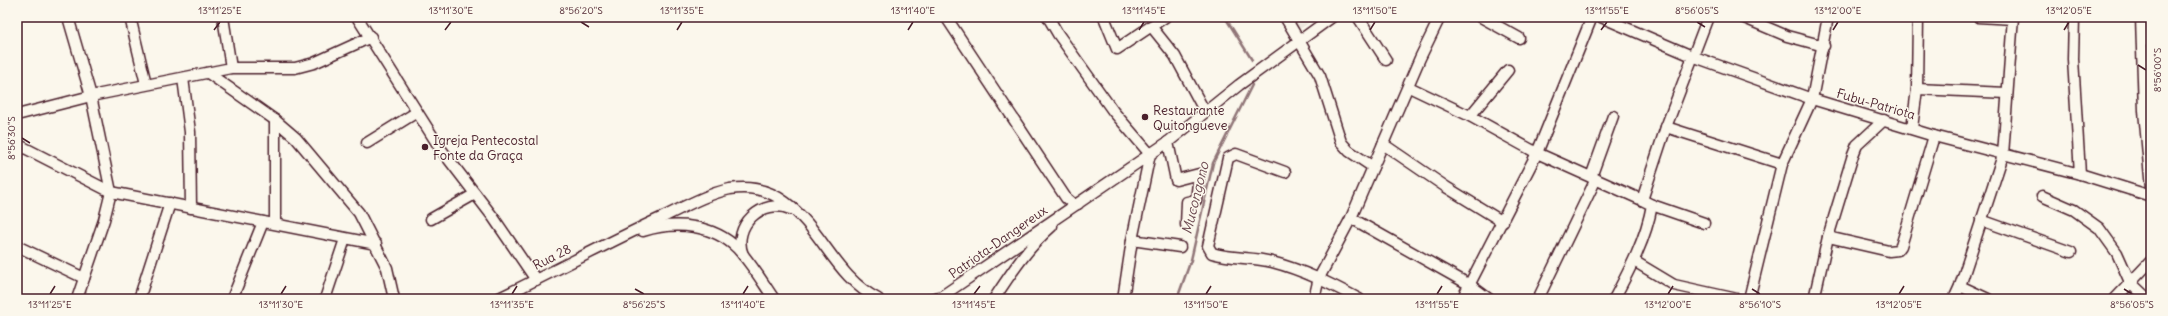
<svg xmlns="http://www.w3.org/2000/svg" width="2168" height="316" font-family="Delius,sans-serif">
<rect width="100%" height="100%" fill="#fbf7ec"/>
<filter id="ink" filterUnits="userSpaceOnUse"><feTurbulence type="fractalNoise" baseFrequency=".025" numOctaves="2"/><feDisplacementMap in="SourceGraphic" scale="8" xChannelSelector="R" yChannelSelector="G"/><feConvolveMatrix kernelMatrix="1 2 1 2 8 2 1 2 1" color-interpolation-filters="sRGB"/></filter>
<g filter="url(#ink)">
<polygon fill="#eee7de" points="1287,17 1318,17 1295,32"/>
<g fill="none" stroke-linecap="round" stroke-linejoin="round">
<g stroke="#907477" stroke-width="2.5">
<polyline points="1225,17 1252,60"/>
<polyline points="1177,299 1191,260 1213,163 1252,85"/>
</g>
<defs>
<g id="minor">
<polyline points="68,17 91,96 111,192 104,220 77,299"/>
<polyline points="130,17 146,84"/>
<polyline points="223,17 231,68"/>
<polyline points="357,17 440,148 493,217 536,280"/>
<polyline points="946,17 1066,198 1073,204 1078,204"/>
<polyline points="1048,17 1058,34 1113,111 1150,154"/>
<polyline points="1104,17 1117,49 1165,17"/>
<polyline points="1285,17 1320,76 1341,142 1349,151 1373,167"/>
<polyline points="1358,17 1386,60"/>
<polyline points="1481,17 1519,38"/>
<polyline points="1601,17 1692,56 1812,99 1934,136 2080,174 2151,196"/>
<polyline points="1742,17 1787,36 1824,46"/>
<polyline points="1978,17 2013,19"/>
<polyline points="2074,17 2073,59 2080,174"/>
<polyline points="2141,17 2144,111 2151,189"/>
<polyline points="1151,26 1175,56 1205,112"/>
<polyline points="208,73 275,120 296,138 359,213 387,268 394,299"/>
<polyline points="183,78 190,132 191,208"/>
<polyline points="1409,87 1470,116 1537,153 1642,200"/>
<polyline points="1917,89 2007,93"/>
<polyline points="17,115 91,96 231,68 295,68 314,63 371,37"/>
<polyline points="1470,116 1508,70"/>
<polyline points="275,120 275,223"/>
<polyline points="1666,127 1782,164"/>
<polyline points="1912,128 1917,89 1918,17"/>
<polyline points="1168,142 1176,180 1199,174 1196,200 1187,202 1186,225"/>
<polyline points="367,143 417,112"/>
<polyline points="17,144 111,192 376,244"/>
<polyline points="1383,144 1446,187 1503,222"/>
<path d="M1285,172L1236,154L1228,158L1208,246L1212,253C1231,259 1252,257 1272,262C1303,270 1331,284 1359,299"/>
<polyline points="1591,177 1613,116"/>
<polyline points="2042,196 2074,210 2099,228 2117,253 2130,282 2148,299"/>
<polyline points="1652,205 1704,223"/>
<polyline points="1351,218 1470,285 1489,299"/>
<polyline points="431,219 475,194"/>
<polyline points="1981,220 2071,252"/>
<path d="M643,231C676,221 713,224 738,249C752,264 763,283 774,299"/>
<polyline points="1828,237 1889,251 1898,250 1901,246 1934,136"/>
<polyline points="1132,240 1180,247"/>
<polyline points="17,246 84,278"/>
<path d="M743,255C731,226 763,197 790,209"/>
<polyline points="1634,261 1674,285 1737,299"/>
<polyline points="1960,286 1988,299"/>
<polyline points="139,299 170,203"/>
<polyline points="232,299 263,222"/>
<polyline points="325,299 345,239"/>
<path d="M497,299C553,272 607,243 663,217C684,207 707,194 730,189C750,186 769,190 785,202C822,229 836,278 878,299"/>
<polyline points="931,299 942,296 1168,142 1239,85 1332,17"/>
<path d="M994,299C1011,273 1029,246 1052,226"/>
<polyline points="1123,299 1132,240 1150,154"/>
<polyline points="1314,299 1319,278 1351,218 1420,58 1440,17"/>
<polyline points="1462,299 1537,153 1592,17"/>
<polyline points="1538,299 1596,179"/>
<path d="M1614,299C1630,269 1646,239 1652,205L1642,200L1666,127L1708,17"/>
<polyline points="1749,299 1782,164 1812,99 1828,17"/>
<polyline points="1814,299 1828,237 1853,155 1857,145 1884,120"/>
<polyline points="1954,299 1960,286 2003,155 2013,17"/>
<polyline points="2115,299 2151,261"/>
</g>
</defs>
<use href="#minor" stroke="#4a1f2b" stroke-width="13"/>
<use href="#minor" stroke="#fbf7ec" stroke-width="10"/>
</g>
</g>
<path fill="none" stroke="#4a1f2b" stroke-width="1.5" d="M581,22L589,27M1697,22L1705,27M214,30L220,22M445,30L451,22M677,30L682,22M908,30L913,22M1139,30L1144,22M1370,30L1375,22M1601,30L1607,22M1833,30L1838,22M2064,30L2069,22M2138,65L2146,70M22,138L30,143M635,289L644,294M1752,289L1760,294M2124,289L2132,294M50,294L55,286M281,294L286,286M512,294L517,286M743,294L748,286M974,294L980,286M1206,294L1211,286M1437,294L1442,286M1668,294L1673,286M1899,294L1904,286"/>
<g fill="#4a1f2b" stroke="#fbf7ec" stroke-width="1.5">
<circle cx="1145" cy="117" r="4"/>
<circle cx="425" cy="147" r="4"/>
</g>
<g text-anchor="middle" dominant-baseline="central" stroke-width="3" stroke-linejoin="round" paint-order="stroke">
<g font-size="13" fill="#4a1f2b" stroke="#fbf7ec">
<text transform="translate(1876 104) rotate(16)">Fubu-Patriota</text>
<text transform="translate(998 242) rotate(-35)">Patriota-Dangereux</text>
<text transform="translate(552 257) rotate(-27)">Rua 28</text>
</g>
<g font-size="13" fill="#4a1f2b" stroke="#fbf7ec" text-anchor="start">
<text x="1153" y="110">Restaurante<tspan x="1153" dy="15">Quitongueve</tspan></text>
<text x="433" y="140">Igreja Pentecostal<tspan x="433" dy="15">Fonte da Graça</tspan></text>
</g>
<g font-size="14" font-style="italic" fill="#6d4a51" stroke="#fbf7ec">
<text transform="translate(1195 198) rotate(-76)">Mucongono</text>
</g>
</g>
<rect width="2168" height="316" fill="none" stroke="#fbf7ec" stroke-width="44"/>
<rect x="22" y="22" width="2124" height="272" fill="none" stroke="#4a1f2b" stroke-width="1.5"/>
<g font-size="10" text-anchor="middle" fill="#4a1f2b">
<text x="220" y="14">13°11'25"E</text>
<text x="451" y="14">13°11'30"E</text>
<text x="581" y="14">8°56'20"S</text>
<text x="682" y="14">13°11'35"E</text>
<text x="913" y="14">13°11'40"E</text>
<text x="1144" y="14">13°11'45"E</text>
<text x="1375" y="14">13°11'50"E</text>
<text x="1607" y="14">13°11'55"E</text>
<text x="1697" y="14">8°56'05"S</text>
<text x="1838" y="14">13°12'00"E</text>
<text x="2069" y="14">13°12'05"E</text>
<text transform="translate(2157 70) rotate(-90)" y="4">8°56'00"S</text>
<text transform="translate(11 138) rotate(-90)" y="4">8°56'30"S</text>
<text x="50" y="308">13°11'25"E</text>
<text x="281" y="308">13°11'30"E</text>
<text x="512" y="308">13°11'35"E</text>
<text x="644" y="308">8°56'25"S</text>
<text x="743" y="308">13°11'40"E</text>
<text x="974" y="308">13°11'45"E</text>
<text x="1206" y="308">13°11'50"E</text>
<text x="1437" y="308">13°11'55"E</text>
<text x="1668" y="308">13°12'00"E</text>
<text x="1760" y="308">8°56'10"S</text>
<text x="1899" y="308">13°12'05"E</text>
<text x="2132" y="308">8°56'05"S</text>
</g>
</svg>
